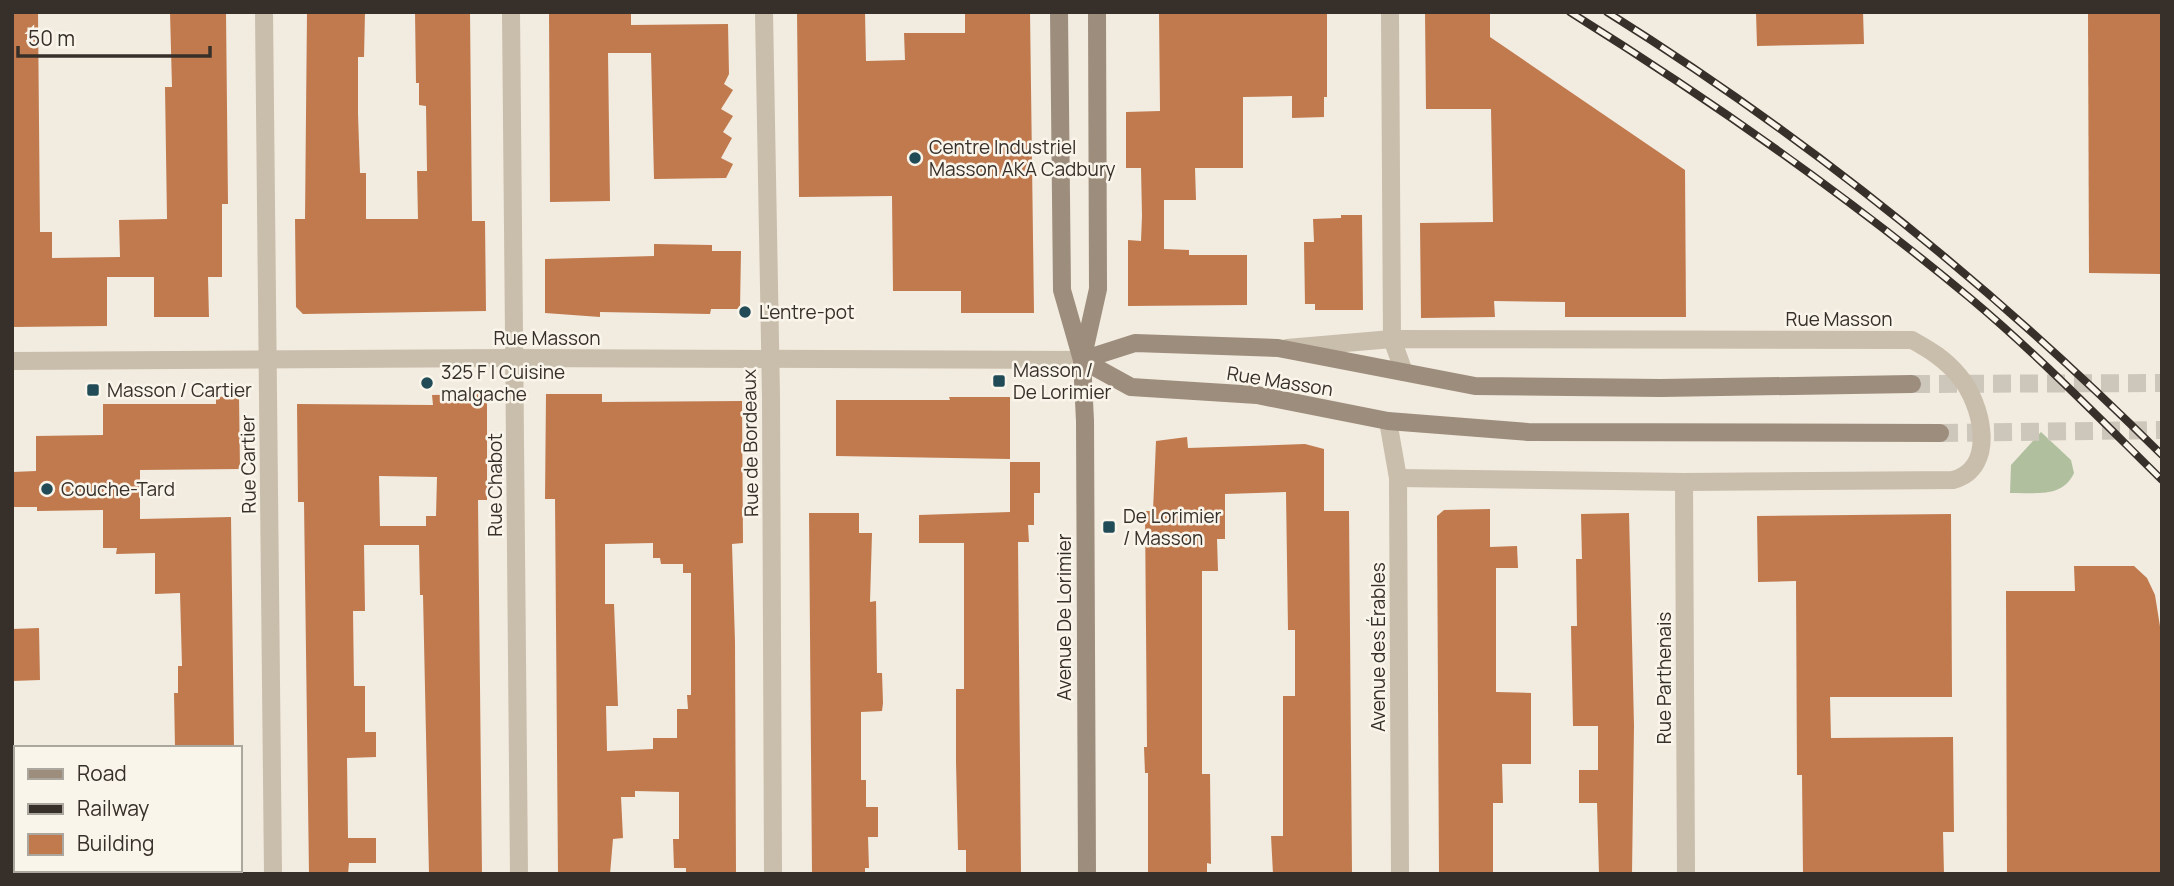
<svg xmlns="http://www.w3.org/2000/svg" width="2174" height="886" font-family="Manrope,sans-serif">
<rect width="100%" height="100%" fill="#f2ebdf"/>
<path fill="#b0c09f" d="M2041,432L2071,460L2074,473C2062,499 2035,492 2010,493L2011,465Z"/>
<g fill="#c07a4e" fill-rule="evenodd">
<polygon points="12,12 38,12 40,232 52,232 52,258 120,257 119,220 167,219 165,87 172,87 170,12 226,12 228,204 222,204 222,277 208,277 209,317 154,317 154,277 107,277 107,326 12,327"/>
<polygon points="307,12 365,12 364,57 358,57 358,114 360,173 366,173 366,219 418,219 417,171 427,171 426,106 419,105 419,83 416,83 415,12 470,12 472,221 485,221 486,311 303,314 296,307 295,219 305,219"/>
<polygon points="549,12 631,12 631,25 728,24 729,74 724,84 733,90 721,109 733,116 723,132 732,138 721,158 733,164 726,178 654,179 651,53 608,53 610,201 550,202"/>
<polygon points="797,12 865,12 866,61 905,60 904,33 965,33 965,12 1030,12 1034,313 961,313 961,291 893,291 892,196 799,197"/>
<polygon points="1159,12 1327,12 1327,97 1324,97 1324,117 1292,118 1292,96 1243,97 1243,168 1195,168 1196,200 1164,200 1164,249 1189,250 1189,255 1247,255 1247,305 1128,306 1128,240 1141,241 1142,216 1141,168 1126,168 1126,112 1160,111"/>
<polygon points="1425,12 1490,12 1490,37 1685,170 1686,317 1565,317 1565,302 1494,301 1495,317 1421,318 1420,223 1493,222 1491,109 1426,109"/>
<polygon points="1756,12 1863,12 1864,44 1757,46"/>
<polygon points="2088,12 2162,12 2162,274 2089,273"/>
<polygon points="1341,215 1362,215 1363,310 1315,310 1315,304 1305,304 1304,242 1314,242 1313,219 1341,218"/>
<polygon points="654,244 712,245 712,251 741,251 740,309 711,309 710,314 600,312 600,317 545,313 545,259 654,256"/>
<path d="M487,394V500H478L482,874H429L423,595H420L419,545H364L365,611H353L354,686H365V732H376V757L347,758L348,838H376V863H349L348,874H309L304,502H298L297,404L433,405L432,395ZM379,476L437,477L436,516H426V526H380Z"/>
<path d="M546,394H602V402L742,401L743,543L732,544L735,642L736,874H686V868H674L673,839H679V792L635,791V797H621L623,838L613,839L610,874H558L555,499H545ZM653,543V558H660L661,564H683V573H691V695H687L688,709H677V738H653V749L607,751L606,706H618L614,604H605V544Z"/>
<polygon points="239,396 240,469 140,470 140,519 231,517 234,748 175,748 174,693 178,693 178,666 182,666 180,593 155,594 155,553 116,554 117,548 103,548 103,510 37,511 37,507 12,507 12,472 36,471 36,436 103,435 103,404 216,404 216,397"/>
<polygon points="949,397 1010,397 1010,459 836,456 836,400 950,400"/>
<polygon points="1187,437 1188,448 1305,444 1324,449 1324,511 1349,511 1352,874 1273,874 1271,836 1283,836 1283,696 1295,696 1295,630 1288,630 1286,492 1225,494 1225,539 1217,539 1218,571 1202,571 1202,774 1210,774 1211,864 1207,863 1207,874 1148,874 1148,773 1145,773 1144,747 1147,747 1145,511 1153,511 1156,441"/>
<polygon points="1010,462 1040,462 1040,493 1034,493 1034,525 1028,525 1029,542 1018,542 1021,874 966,874 966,850 958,850 956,762 956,689 964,689 964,543 919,543 919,515 1010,512"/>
<polygon points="1490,509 1490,547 1517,546 1518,568 1496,568 1496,692 1531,693 1531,764 1502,764 1503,803 1493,803 1493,874 1439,874 1437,516 1444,510"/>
<polygon points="809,513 859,513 859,533 872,533 870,602 876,601 877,673 882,673 883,703 882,711 861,712 861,780 866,780 866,807 878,807 878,837 868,837 869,868 865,868 865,874 812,874"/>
<polygon points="1629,513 1634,726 1632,874 1599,874 1597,803 1579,803 1579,770 1598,770 1598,726 1573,726 1571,626 1577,626 1576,559 1582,559 1581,514"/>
<polygon points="1951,514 1952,697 1830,697 1831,738 1953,737 1954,832 1943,832 1944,874 1803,874 1802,775 1797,775 1796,581 1758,582 1757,516"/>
<polygon points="2074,566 2134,566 2147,578 2155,595 2162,639 2161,874 2007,874 2006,591 2075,591"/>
<polygon points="39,628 40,680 12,681 12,629"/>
</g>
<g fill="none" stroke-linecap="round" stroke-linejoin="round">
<g stroke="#cdc6bb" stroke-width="18" stroke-dasharray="18 9" stroke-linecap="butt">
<polyline points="1912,384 2162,383"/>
<polyline points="1940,433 2162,430"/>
</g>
<g stroke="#c9bdab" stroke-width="18">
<polyline points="264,12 273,874"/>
<polyline points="511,12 519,874"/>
<polyline points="764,12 771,397 773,874"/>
<polyline points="1390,12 1392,339 1404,372"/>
<path d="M1287,348L1392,339L1912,340C1930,350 1945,359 1959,376C1982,403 1998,468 1953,480L1684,482L1398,478"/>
<polyline points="12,361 516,358 1082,360"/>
<polyline points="1388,421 1398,478 1400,874"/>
<polyline points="1684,482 1686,874"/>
</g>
<g stroke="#9d8d7c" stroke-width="18">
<polyline points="1059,12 1062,290 1082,360 1085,421 1087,874"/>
<polyline points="1083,356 1098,289 1097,12"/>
<polyline points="1082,360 1131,387 1257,395 1388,421 1528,432 1940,433"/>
<polyline points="1082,360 1135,343 1278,348 1475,386 1661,388 1912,384"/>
</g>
<defs>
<g id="rail">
<path d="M1570,12C1709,99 1844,193 1970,298C2037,354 2100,419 2162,480"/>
<path d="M1607,12C1807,137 1994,288 2162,455"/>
</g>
</defs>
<use href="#rail" stroke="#37302a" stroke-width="8"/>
<use href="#rail" stroke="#f9f5eb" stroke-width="5" stroke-dasharray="16" stroke-linecap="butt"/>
</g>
<g fill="#214c57" stroke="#f9f5eb" stroke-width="2.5">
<circle cx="915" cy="158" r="7"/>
<circle cx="745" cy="312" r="7"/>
<rect x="992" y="374" width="14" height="14" rx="3.5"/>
<circle cx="427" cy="383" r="7"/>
<rect x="86" y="383" width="14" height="14" rx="3.5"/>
<circle cx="47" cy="489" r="7"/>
<rect x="1102" y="520" width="14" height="14" rx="3.5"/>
</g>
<g text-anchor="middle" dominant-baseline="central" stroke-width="5" stroke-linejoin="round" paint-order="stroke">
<g font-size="19" fill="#37302a" stroke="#f9f5eb" text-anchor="start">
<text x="929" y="147">Centre Industriel<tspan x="929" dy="22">Masson AKA Cadbury</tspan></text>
<text x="759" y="312">L'entre-pot</text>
<text x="1013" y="370">Masson /<tspan x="1013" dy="22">De Lorimier</tspan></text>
<text x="441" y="372">325 F | Cuisine<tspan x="441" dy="22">malgache</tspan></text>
<text x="107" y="390">Masson / Cartier</text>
<text x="61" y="489">Couche-Tard</text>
<text x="1123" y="516">De Lorimier<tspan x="1123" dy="22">/ Masson</tspan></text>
</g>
<g font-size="19" fill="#37302a" stroke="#f9f5eb">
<text x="1839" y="319">Rue Masson</text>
<text x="547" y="338">Rue Masson</text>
<text transform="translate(1280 381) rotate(9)">Rue Masson</text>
<text transform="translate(750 443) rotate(-91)">Rue de Bordeaux</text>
<text transform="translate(248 464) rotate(-91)">Rue Cartier</text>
<text transform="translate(495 485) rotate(-90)">Rue Chabot</text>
<text transform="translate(1064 617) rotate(-90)">Avenue De Lorimier</text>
<text transform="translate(1378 647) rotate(-90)">Avenue des Érables</text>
<text transform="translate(1664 678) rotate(-90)">Rue Parthenais</text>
</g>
</g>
<rect width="2174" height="886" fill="none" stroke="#37302a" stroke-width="28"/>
<rect x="14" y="746" width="228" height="126" fill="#f9f5eb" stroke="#aba69e" stroke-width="2"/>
<rect x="28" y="769" width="35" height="10" fill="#9d8d7c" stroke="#aba69e" stroke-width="2"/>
<text x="77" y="781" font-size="21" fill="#37302a">Road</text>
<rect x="28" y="804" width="35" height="10" fill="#37302a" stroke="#aba69e" stroke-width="2"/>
<text x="77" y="816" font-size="21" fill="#37302a">Railway</text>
<rect x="28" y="834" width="35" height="21" fill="#c07a4e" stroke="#aba69e" stroke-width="2"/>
<text x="77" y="851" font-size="21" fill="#37302a">Building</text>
<path d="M18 46v10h192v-10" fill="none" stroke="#37302a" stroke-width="3.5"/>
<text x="28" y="46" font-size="21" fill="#37302a" stroke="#f9f5eb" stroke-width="5" paint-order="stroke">50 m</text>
</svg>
